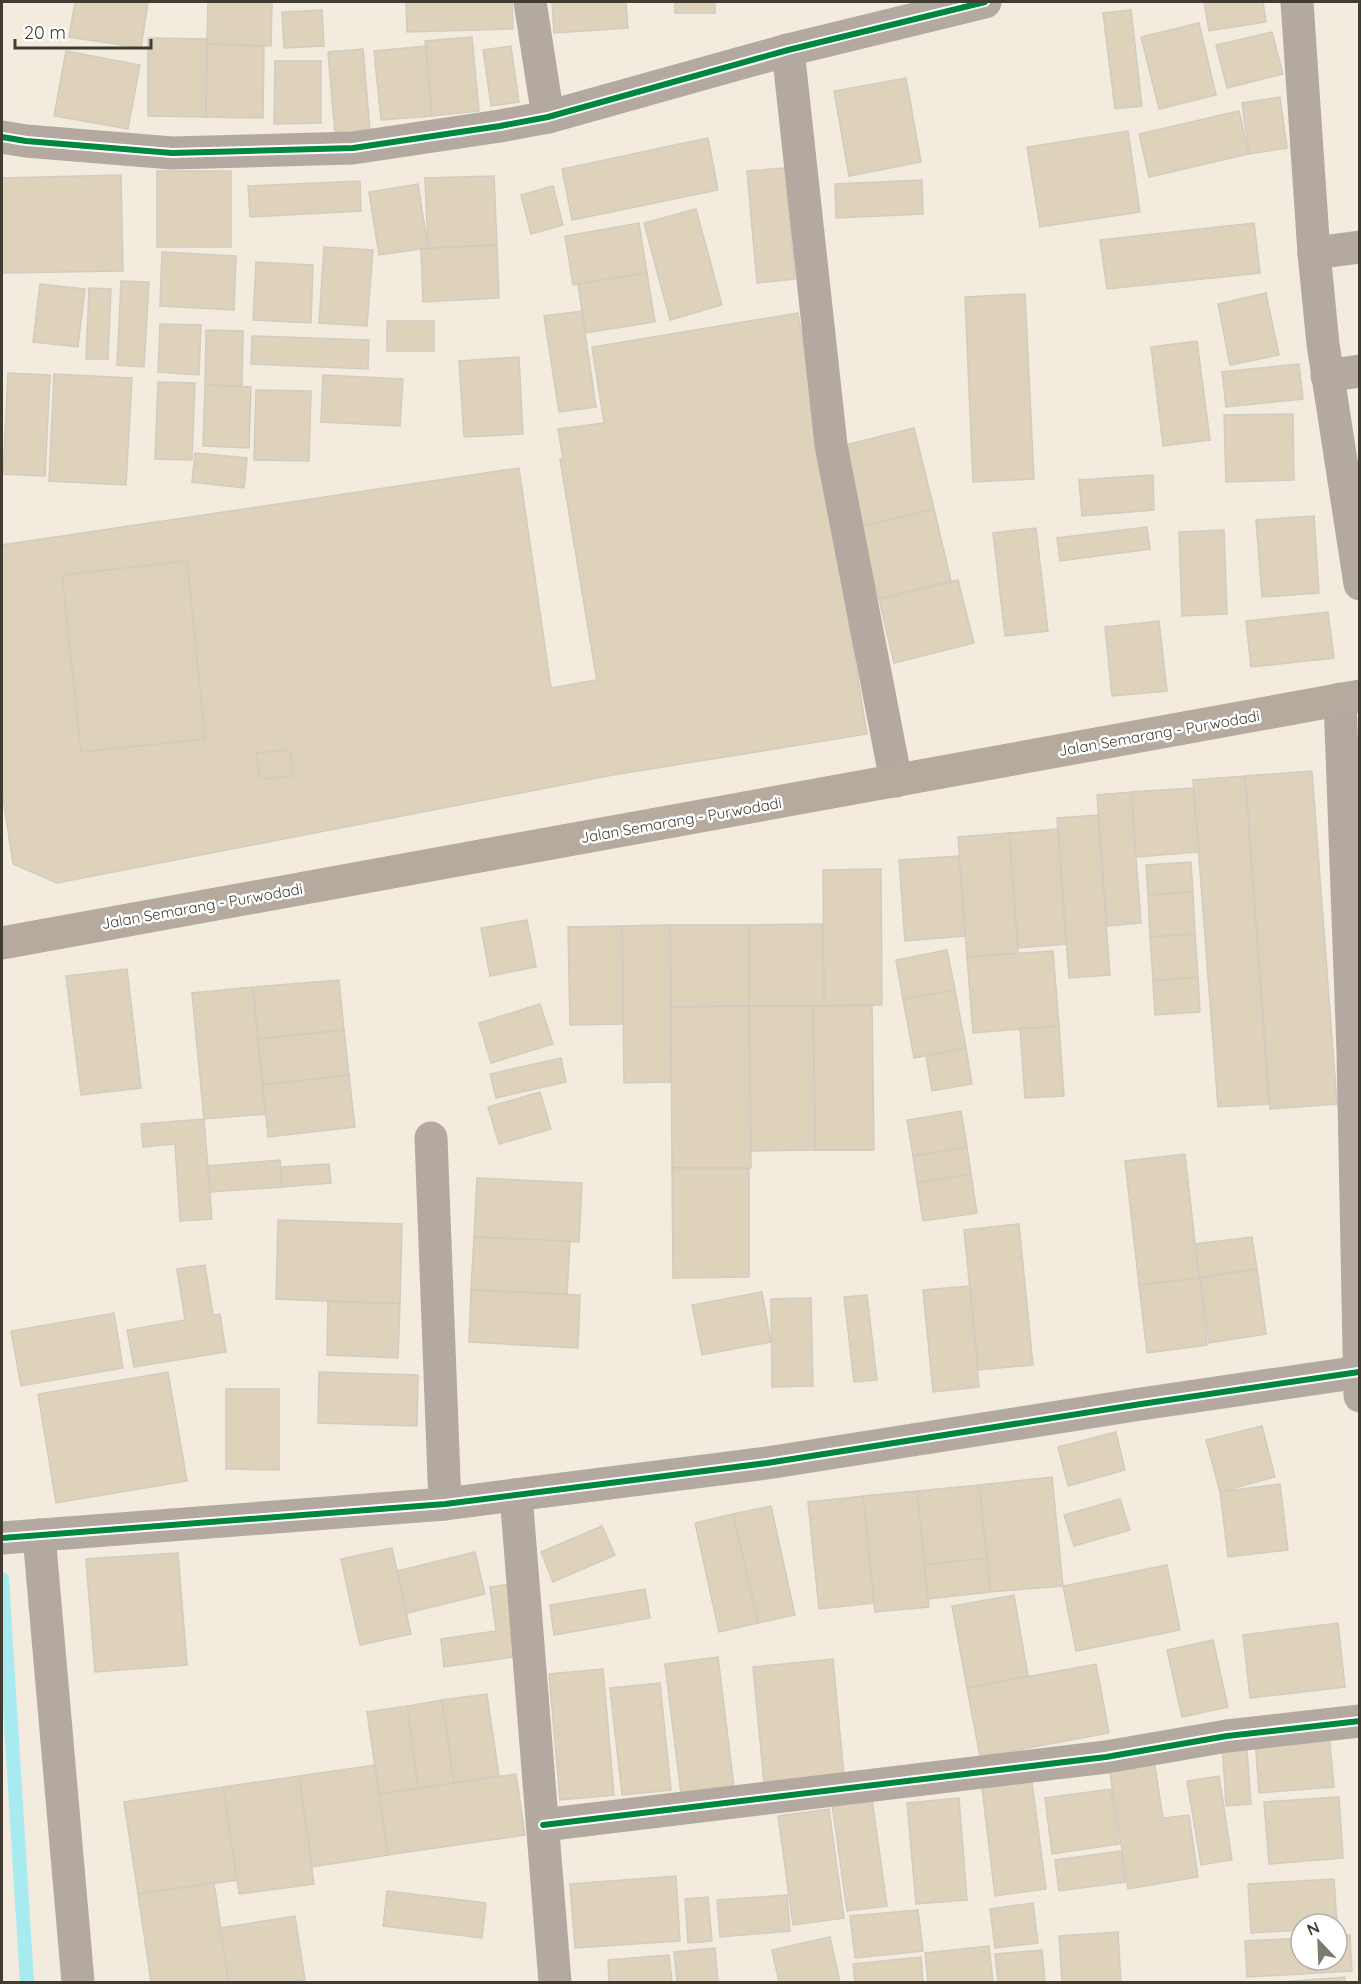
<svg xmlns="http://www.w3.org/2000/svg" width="1361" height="1984" font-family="Quicksand,sans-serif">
<rect width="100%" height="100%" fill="#f3ecde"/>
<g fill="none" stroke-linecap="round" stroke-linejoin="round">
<polyline stroke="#a7eaf0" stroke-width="14" points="2,1579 27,1982"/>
</g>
<g fill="#ded2ba" stroke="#d1ccc1" stroke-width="1.5">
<polygon points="75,2 148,2 141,48 69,37"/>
<polygon points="208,2 272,2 271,46 207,44"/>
<polygon points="406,2 512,2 513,29 407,32"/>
<polygon points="552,2 626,2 628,28 554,33"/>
<rect x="675" y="2" width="40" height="11"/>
<polygon points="1204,2 1263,2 1266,22 1209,31"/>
<polygon points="322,10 324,46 284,48 282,12"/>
<polygon points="1131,10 1142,106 1115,109 1103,13"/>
<polygon points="1199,23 1216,95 1159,109 1141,37"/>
<polygon points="1272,32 1283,74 1227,88 1216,45"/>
<polygon points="472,37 479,111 432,116 425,41"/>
<polygon points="148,38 207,39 206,117 148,116"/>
<polygon points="207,44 264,46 263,118 206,117"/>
<polygon points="426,46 432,116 381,120 374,51"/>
<polygon points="511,46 519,102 491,106 483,50"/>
<polygon points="363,49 370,130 335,133 328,52"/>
<polygon points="66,51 140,65 128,129 54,116"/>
<polygon points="275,61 321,61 321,123 274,124"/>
<polygon points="906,78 921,162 849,176 834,91"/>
<polygon points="1280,97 1287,148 1249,154 1242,103"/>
<polygon points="1239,111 1249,154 1149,177 1139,134"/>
<polygon points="1128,131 1140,212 1040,227 1027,147"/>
<polygon points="708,138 718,190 572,220 562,169"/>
<polygon points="785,168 795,279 757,283 747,171"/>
<rect x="157" y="171" width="74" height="76"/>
<polygon points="121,175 123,271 2,273 2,178"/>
<polygon points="494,176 497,245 428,248 425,178"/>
<polygon points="922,180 923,214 836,218 835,184"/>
<polygon points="360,181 361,211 250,217 248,186"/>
<polygon points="418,184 428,248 421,248 421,249 379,255 369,192"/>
<polygon points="553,186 563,225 531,234 521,195"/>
<polygon points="696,209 722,305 670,320 644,223"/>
<polygon points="639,223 647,273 573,285 565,236"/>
<polygon points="1254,223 1260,273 1107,289 1100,240"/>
<polygon points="497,245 499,298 423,302 421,249"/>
<polygon points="324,247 373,250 367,326 319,323"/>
<polygon points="162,252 236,256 234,310 160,306"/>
<polygon points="256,262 313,265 311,323 253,320"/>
<polygon points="647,273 655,322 585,333 578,284"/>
<polygon points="121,281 149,282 144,367 117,365"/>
<polygon points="40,284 85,289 78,347 33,342"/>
<polygon points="89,288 111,289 108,359 86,359"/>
<polygon points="1266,293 1279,355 1230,365 1218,304"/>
<polygon points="1025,294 1034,479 973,482 965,297"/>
<polygon points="582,311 596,407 559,412 544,316"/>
<polygon points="798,313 867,734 613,775 57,883 13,864 2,791 2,545 519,468 551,688 595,680 597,682 560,459 563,459 558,429 604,423 592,347"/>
<rect x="387" y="321" width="47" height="30"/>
<polygon points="160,324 201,325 199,375 158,372"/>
<polygon points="206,330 243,331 242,387 205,385"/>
<polygon points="252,336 369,340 368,369 251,364"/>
<polygon points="1197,341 1210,440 1163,446 1151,347"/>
<polygon points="519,357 523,434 464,437 459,361"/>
<polygon points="1299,364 1303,399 1226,407 1222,372"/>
<polygon points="8,373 50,375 45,476 3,474"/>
<polygon points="54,374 132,378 126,485 49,481"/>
<polygon points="323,375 403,379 400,426 321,422"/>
<polygon points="158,382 195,383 192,460 155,459"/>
<polygon points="205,385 251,387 249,448 203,446"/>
<polygon points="256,390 311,391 309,461 254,460"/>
<polygon points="1293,414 1294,480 1226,482 1224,415"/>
<polygon points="914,428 934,509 860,527 841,446"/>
<polygon points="195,453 247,458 244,488 192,482"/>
<polygon points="1153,475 1154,510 1082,516 1079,480"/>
<polygon points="934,509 951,581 879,599 860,527"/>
<polygon points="1314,516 1319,593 1262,597 1256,520"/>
<polygon points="1147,527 1150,549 1060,561 1057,538"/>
<polygon points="1036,528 1048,631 1005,636 993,533"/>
<polygon points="1224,530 1227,614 1182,616 1179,532"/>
<polygon points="187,561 205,739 81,752 62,575"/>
<polygon points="958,580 974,643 894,663 879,599"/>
<polygon points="1328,612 1334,658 1251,667 1246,621"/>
<polygon points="1159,621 1167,691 1112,696 1105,627"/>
<polygon points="290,750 293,776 260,779 256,753"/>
<polygon points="1312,771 1337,1104 1270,1109 1245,776"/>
<polygon points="1245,776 1269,1104 1218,1107 1193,780"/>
<polygon points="1193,788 1199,852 1136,857 1131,792"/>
<polygon points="1131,792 1141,923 1107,926 1097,795"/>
<polygon points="1098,815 1110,975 1069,978 1057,818"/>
<polygon points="1058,829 1066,944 1018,948 1009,833"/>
<polygon points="1009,833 1018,953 967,957 958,837"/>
<polygon points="959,856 965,936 905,941 899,860"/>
<polygon points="1191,862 1193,892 1148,895 1146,865"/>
<polygon points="881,869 882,1005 824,1006 823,870"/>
<polygon points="1193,892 1195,934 1150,937 1148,895"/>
<polygon points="527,920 536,967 490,976 481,928"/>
<polygon points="823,924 824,1006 749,1006 749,925"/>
<polygon points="670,925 749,925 749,1006 671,1007"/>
<polygon points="670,925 671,1082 624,1083 622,926"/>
<polygon points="622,926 623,1024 570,1025 568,927"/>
<polygon points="1195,934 1198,977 1153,981 1150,937"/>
<polygon points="947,950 955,990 903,999 896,960"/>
<polygon points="1053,951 1059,1026 973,1033 967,957"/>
<polygon points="127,969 141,1088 81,1095 66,976"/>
<polygon points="1198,977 1200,1012 1155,1015 1153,981"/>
<polygon points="339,980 344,1030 258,1039 253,987"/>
<polygon points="253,987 265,1114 204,1119 192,993"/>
<polygon points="955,990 966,1048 914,1058 903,999"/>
<polygon points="540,1004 553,1044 491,1063 479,1023"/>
<polygon points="872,1005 874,1150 815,1150 813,1006"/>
<polygon points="749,1006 813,1006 815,1150 750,1151"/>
<polygon points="749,1006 751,1168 672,1168 671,1007"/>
<polygon points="1059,1026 1064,1096 1025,1098 1020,1029"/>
<polygon points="344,1030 349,1075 263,1085 258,1039"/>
<polygon points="966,1048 972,1084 932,1091 926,1056"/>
<polygon points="561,1058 566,1082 496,1098 490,1074"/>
<polygon points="349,1075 355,1127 268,1137 263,1085"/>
<polygon points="540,1092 551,1129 499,1144 488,1107"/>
<polygon points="961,1111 967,1147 913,1156 907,1120"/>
<polygon points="204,1119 212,1219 180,1221 175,1144 143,1147 141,1124"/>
<polygon points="967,1147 971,1174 917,1183 913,1156"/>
<polygon points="1185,1154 1199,1278 1139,1285 1125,1161"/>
<polygon points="280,1160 282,1187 210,1192 208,1166"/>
<polygon points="329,1164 331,1183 282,1187 281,1167"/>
<polygon points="672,1168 749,1168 749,1277 673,1278"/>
<polygon points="971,1174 977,1213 923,1221 917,1183"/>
<polygon points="477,1178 582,1183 579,1242 474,1237"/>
<polygon points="278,1220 402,1224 400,1304 276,1299"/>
<polygon points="1019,1224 1033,1365 978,1370 964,1230"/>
<polygon points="474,1237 570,1241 567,1294 471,1290"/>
<polygon points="1252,1237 1257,1269 1199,1277 1195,1244"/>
<polygon points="205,1265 213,1315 220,1314 226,1352 134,1367 127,1330 185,1320 177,1269"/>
<polygon points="1257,1269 1266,1334 1209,1343 1200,1278"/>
<polygon points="1200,1278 1207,1345 1147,1353 1139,1285"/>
<polygon points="970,1286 979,1387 933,1392 923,1290"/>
<polygon points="471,1290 580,1295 578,1348 469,1342"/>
<polygon points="762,1292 771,1342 702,1355 692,1305"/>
<polygon points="867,1295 877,1380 854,1382 844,1297"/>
<polygon points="811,1298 813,1386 772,1387 771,1299"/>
<polygon points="328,1301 400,1304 398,1358 327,1355"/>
<polygon points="114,1313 123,1368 21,1386 11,1331"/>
<polygon points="168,1372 187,1481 56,1503 38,1394"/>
<polygon points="319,1372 418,1375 417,1426 318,1423"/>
<polygon points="226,1389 279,1389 279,1470 226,1469"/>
<polygon points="1262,1426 1275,1477 1220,1492 1206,1440"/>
<polygon points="1116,1432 1125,1470 1068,1486 1058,1447"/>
<polygon points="1052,1477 1063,1586 990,1592 979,1485"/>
<polygon points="1280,1484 1288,1550 1228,1557 1220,1492"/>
<polygon points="979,1485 987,1558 924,1565 917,1491"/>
<polygon points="917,1491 929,1607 875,1612 863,1496"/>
<polygon points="863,1496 874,1603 819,1609 808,1502"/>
<polygon points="1120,1499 1130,1530 1074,1546 1064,1515"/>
<polygon points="771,1506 795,1615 758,1623 733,1514"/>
<polygon points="733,1514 758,1623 719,1632 695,1523"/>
<polygon points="602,1526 615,1555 553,1582 541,1552"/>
<polygon points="392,1548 411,1634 360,1645 341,1559"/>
<polygon points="475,1552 485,1594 407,1613 397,1571"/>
<polygon points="178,1553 187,1665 95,1672 86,1559"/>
<polygon points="987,1558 990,1592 928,1599 924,1565"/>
<polygon points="1167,1565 1180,1630 1076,1651 1063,1586"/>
<polygon points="512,1584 520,1656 444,1667 441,1639 496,1631 490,1587"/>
<polygon points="645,1589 650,1618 554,1635 550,1605"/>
<polygon points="1014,1595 1028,1676 967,1688 952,1606"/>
<polygon points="1338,1623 1345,1687 1250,1698 1243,1635"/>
<polygon points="1213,1640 1228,1707 1182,1717 1167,1650"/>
<polygon points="718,1657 734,1787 681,1794 665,1664"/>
<polygon points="833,1659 844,1775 764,1783 753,1667"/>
<polygon points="1096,1664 1109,1733 980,1757 967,1688"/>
<polygon points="603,1669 614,1795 560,1800 549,1674"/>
<polygon points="660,1683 671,1790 622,1795 610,1688"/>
<polygon points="487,1694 499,1776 454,1783 442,1700"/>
<polygon points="442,1700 454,1783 418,1789 407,1706"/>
<polygon points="407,1706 418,1789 379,1794 367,1712"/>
<polygon points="1329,1734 1334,1787 1259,1793 1255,1739"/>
<polygon points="1246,1738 1251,1804 1226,1806 1222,1740"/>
<polygon points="1154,1760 1163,1818 1189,1815 1198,1877 1128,1889 1109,1767"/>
<polygon points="375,1765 388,1855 312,1867 299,1776"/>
<polygon points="516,1774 525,1835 388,1855 379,1794"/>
<polygon points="299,1776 314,1884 239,1894 223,1787"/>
<polygon points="1219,1776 1232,1860 1201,1865 1187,1781"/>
<polygon points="1032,1782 1046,1889 995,1896 982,1788"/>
<polygon points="223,1787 237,1880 138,1894 124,1802"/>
<polygon points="1111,1789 1119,1844 1052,1854 1045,1798"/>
<polygon points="871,1792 887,1906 847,1911 831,1797"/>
<polygon points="1339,1797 1343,1858 1269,1864 1264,1802"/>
<polygon points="959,1798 967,1900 916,1904 907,1803"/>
<polygon points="829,1809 844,1918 793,1925 778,1816"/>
<polygon points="1121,1851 1125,1882 1059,1891 1055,1860"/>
<polygon points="676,1876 680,1941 575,1948 570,1884"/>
<polygon points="1334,1879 1337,1924 1301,1924 1301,1930 1251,1933 1248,1884"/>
<polygon points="214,1883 229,1982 151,1982 138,1894"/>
<polygon points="387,1891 486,1903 482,1938 383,1926"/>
<polygon points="787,1895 790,1931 720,1937 717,1900"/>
<polygon points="708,1897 712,1941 688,1943 685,1899"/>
<polygon points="1033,1903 1038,1943 995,1948 990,1909"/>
<polygon points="918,1910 923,1951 855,1958 850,1916"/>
<polygon points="295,1916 305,1980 285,1982 229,1982 220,1928"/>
<polygon points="1118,1932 1121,1982 1062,1982 1059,1936"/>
<polygon points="1350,1935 1352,1971 1247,1977 1245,1941 1301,1938 1301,1960 1337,1960 1337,1936"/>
<polygon points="830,1937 840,1982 779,1982 772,1950"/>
<polygon points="989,1946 993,1982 928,1982 925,1953"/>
<polygon points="715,1948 718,1982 677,1982 674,1952"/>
<polygon points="1042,1950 1045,1982 998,1982 995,1954"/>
<polygon points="669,1955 672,1982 601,1982 609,1982 608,1960"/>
<polygon points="921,1957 923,1982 855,1982 853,1964"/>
<polygon points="1345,1977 1345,1982 1282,1982"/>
</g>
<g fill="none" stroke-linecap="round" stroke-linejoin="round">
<g stroke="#b4a9a0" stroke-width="33">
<polyline points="530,2 548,117"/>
<polyline points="1297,2 1314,253 1323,344 1360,584"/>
<polyline points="788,50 831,445 896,781"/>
<polyline points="2,137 26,141 172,153 353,148 500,126 548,117 788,50 985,2"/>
<polyline points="1314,253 1360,247"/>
<polyline points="1327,376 1360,371"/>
<polyline points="1340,699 1353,1052 1360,1396"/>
<polyline points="431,1138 445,1504"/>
<polyline points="516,1495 555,1982"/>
<polyline points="39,1535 78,1982"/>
<polyline points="2,1538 445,1504 767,1463 1141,1404 1359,1372"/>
<polyline points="543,1825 1106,1757 1227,1736 1360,1721"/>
</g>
<polyline stroke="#b6a99d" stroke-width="33" points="2,943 1360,696"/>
<defs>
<g id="cycleway">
<polyline points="2,137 26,141 172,153 353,148 500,126 548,117 788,50 985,2"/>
<polyline points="2,1538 445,1504 767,1463 1141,1404 1359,1372"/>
<polyline points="543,1825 1106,1757 1227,1736 1360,1721"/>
</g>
</defs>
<use href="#cycleway" stroke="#fff" stroke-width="10"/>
<use href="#cycleway" stroke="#00873e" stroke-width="6"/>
</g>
<g text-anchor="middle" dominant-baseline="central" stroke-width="5" stroke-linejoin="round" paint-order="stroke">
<g font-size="15" fill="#403c32" stroke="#fff">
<text transform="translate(1159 733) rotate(-10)">Jalan Semarang - Purwodadi</text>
<text transform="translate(681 820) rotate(-10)">Jalan Semarang - Purwodadi</text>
<text transform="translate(202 906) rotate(-10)">Jalan Semarang - Purwodadi</text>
</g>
</g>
<rect width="1361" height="1984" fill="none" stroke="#403c32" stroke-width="6"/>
<g transform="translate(1319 1942) rotate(337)"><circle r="28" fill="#ffffff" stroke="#b3b1ad" stroke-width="1.5"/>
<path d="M0-4.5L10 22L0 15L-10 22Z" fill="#7f7a6e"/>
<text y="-9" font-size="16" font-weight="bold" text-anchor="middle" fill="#403c32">N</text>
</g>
<path d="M15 39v9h136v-9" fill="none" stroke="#403c32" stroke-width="3"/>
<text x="24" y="39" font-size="18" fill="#403c32" stroke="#ffffff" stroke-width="4.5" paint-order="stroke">20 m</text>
</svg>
